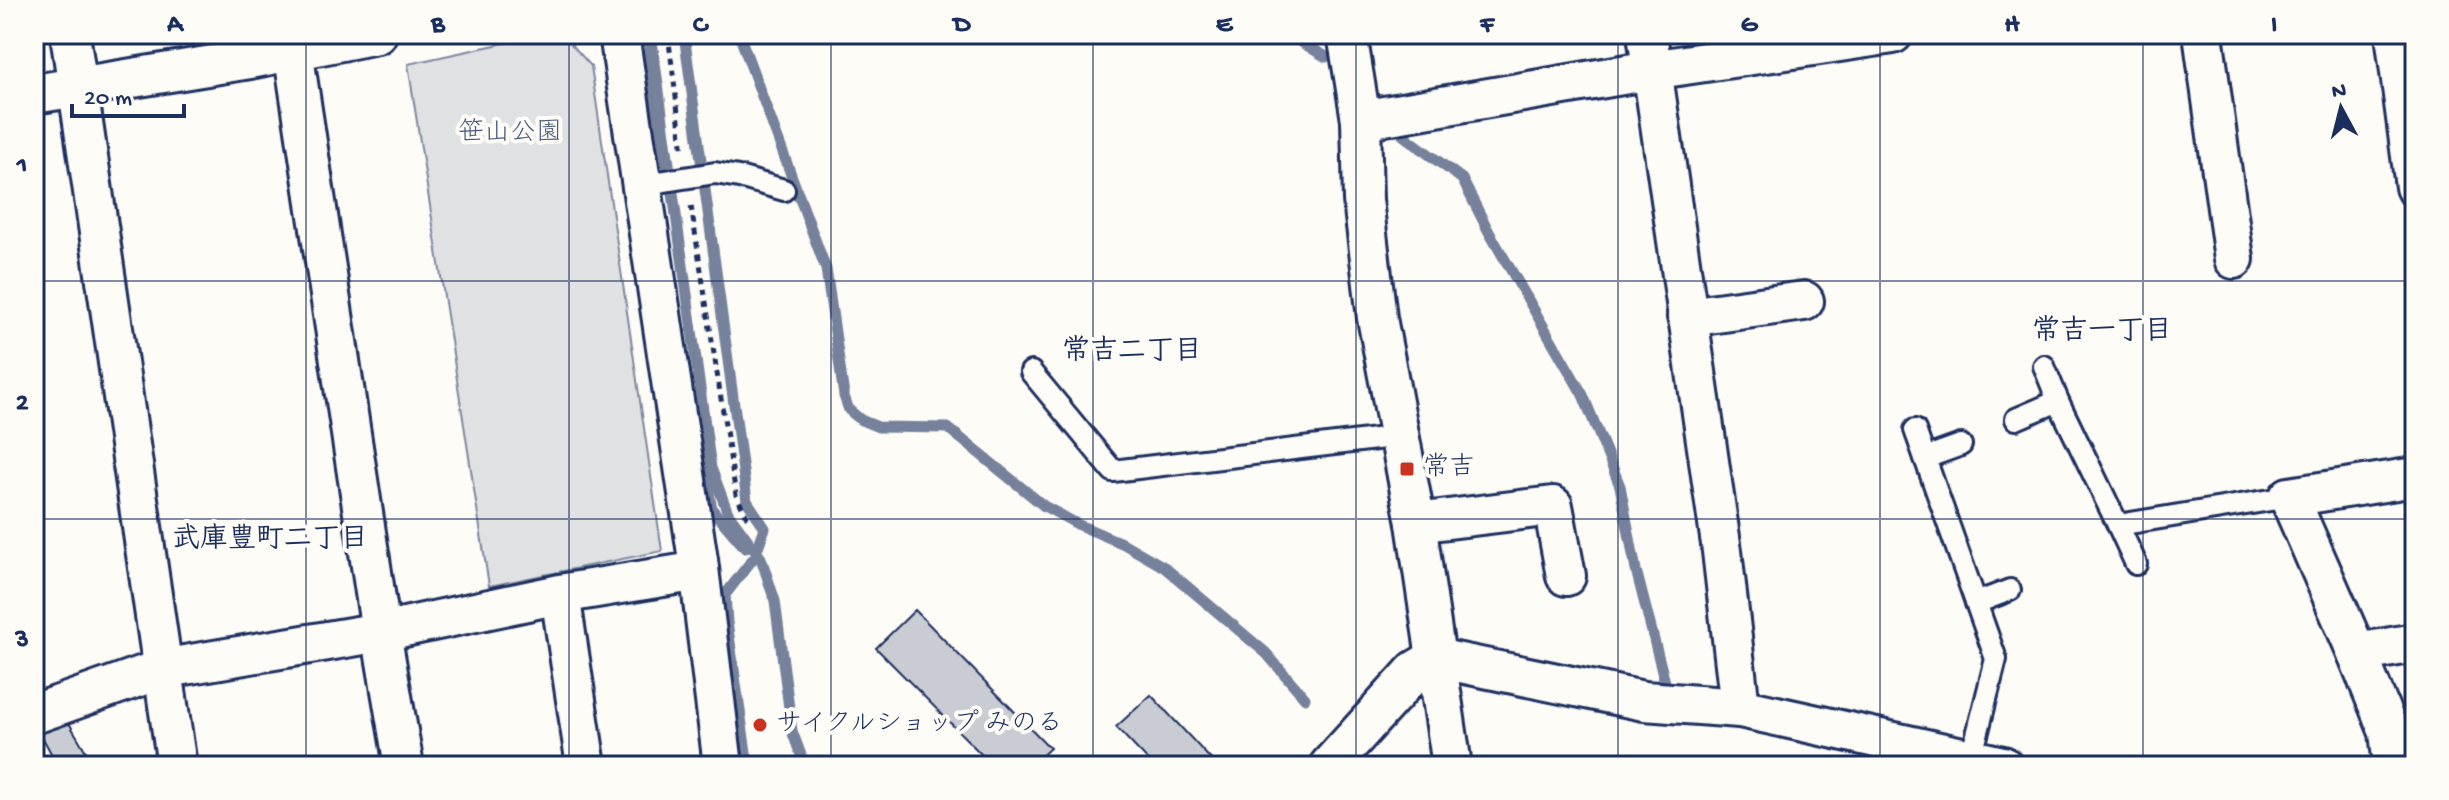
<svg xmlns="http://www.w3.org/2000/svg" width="2449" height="800" font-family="'Gochi Hand','Klee One',sans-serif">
<rect width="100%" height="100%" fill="#fdfcf7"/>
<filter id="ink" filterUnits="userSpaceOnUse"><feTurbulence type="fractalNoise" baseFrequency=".0125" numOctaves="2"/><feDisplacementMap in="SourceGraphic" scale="16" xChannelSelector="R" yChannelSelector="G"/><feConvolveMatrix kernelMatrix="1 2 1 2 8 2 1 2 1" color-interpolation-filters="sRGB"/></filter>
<g filter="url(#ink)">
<polygon fill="#e0e1e3" stroke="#7e88a0" stroke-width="2" points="546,34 562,34 591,66 662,551 489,586 408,64"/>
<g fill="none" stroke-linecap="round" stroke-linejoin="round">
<g stroke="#76819c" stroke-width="11">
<polyline points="642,34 661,164"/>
<polyline points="651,34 711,468 728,513 761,558 775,601 792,731 805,766"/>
<polyline points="684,34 747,501 765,528 758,547"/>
<polyline points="739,34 826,269 844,396 849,410 861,420 878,427 948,428 1044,506 1079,525 1124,544 1164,567 1266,653 1305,698"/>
<polyline points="1288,34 1326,57"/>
<polyline points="1403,135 1462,179 1489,232 1583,395 1620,486 1636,570 1668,694 1671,695"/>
<polyline points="702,458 712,509 745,548"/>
<polyline points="748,766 727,622 725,595 752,560"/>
</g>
</g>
<g fill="#c9ccd3" stroke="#1b2f5e" stroke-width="2">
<polygon points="915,610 1050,748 1031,766 993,766 876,648"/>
<polygon points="1151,695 1217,766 1153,766 1116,727"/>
<polygon points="66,718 94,765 58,766 39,731"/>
</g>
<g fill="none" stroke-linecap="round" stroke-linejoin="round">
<defs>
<g id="service">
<polyline points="640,185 715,173 739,177 784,190"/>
<polyline points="2044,366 2058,401 2118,525 2289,497"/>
<polyline points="1031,372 1113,471 1401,436"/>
<polyline points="2016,419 2058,401"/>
<polyline points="1915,430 1996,659 1971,759"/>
<polyline points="1925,458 1961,445"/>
<polyline points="2118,525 2136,564"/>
<polyline points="1976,603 2010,590"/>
</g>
<g id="minor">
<polyline points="70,34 177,766"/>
<polyline points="619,34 698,560 723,766"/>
<polyline points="1347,34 1361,120 1363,200 1377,318 1416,523 1452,766"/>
<polyline points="1647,34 1722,551 1740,708"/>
<polyline points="2203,34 2234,259"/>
<polyline points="2395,34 2415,187"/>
<polyline points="293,50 381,632 404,766"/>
<polyline points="34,94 250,59 377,34"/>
<polyline points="1361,120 1651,70 1893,34"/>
<polyline points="1687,317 1804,301"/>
<polyline points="1416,523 1553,506 1566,576"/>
<polyline points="560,594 586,766"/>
<polyline points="2357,653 2415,643"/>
<polyline points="34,714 161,669 381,632 560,594 699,571"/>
<polyline points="1329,766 1416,670 1436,658 1644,701 1740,708 2003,766"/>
<polyline points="2393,766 2389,732 2357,653 2289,497 2415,477"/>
</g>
</defs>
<use href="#service" stroke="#1b2f5e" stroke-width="26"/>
<use href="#minor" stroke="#1b2f5e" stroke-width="44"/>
<g stroke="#1b2f5e" stroke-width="5" stroke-dasharray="6 6" stroke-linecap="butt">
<polyline points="668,34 683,152"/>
<polyline points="691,206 736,495 749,521"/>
</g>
<use href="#service" stroke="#fdfcf7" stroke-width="20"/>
<use href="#minor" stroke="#fdfcf7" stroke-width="38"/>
</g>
</g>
<path fill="none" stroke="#1b2f5e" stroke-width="2" stroke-opacity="0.55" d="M306,34V766M569,34V766M831,34V766M1093,34V766M1356,34V766M1618,34V766M1880,34V766M2143,34V766M34,281H2415M34,519H2415"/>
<g fill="#c8321e" stroke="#fdfcf7" stroke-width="3">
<rect x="1399" y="461" width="16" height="16" rx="4"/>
<circle cx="760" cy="725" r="8"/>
</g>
<g text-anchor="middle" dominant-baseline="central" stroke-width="8" stroke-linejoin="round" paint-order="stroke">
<g font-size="26" fill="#4c5c7f" stroke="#fdfcf7">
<text x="510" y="134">笹山公園</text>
</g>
<g font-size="26" fill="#1b2f5e" stroke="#fdfcf7" text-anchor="start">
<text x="1423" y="469">常吉</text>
<text x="776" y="725">サイクルショップ みのる</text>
</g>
<g font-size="28" font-weight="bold" fill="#1b2f5e" stroke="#fdfcf7">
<text x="2102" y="332">常吉一丁目</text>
<text x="1132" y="352">常吉二丁目</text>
<text x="270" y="540">武庫豊町二丁目</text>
</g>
</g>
<rect width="2449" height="800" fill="none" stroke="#fdfcf7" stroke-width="88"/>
<g transform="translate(2341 108) rotate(353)" stroke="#fdfcf7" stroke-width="6" paint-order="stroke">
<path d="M0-6L14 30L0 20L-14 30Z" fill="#1b2f5e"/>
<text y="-12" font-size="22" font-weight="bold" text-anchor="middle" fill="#1b2f5e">N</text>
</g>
<path d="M72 104v12h112v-12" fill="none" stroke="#1b2f5e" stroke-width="4"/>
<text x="84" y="104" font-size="24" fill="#1b2f5e" stroke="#fdfcf7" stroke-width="6" paint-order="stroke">20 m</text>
<rect x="44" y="44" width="2361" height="712" fill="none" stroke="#1b2f5e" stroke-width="3"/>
<g font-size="26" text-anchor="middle" font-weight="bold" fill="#1b2f5e">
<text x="175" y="31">A</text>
<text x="438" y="31">B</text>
<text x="700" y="31">C</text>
<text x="962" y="31">D</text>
<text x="1224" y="31">E</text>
<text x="1487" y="31">F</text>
<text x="1749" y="31">G</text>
<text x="2012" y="31">H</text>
<text x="2274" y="31">I</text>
<text x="22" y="172">1</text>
<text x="22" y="409">2</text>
<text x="22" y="646">3</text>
</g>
</svg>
